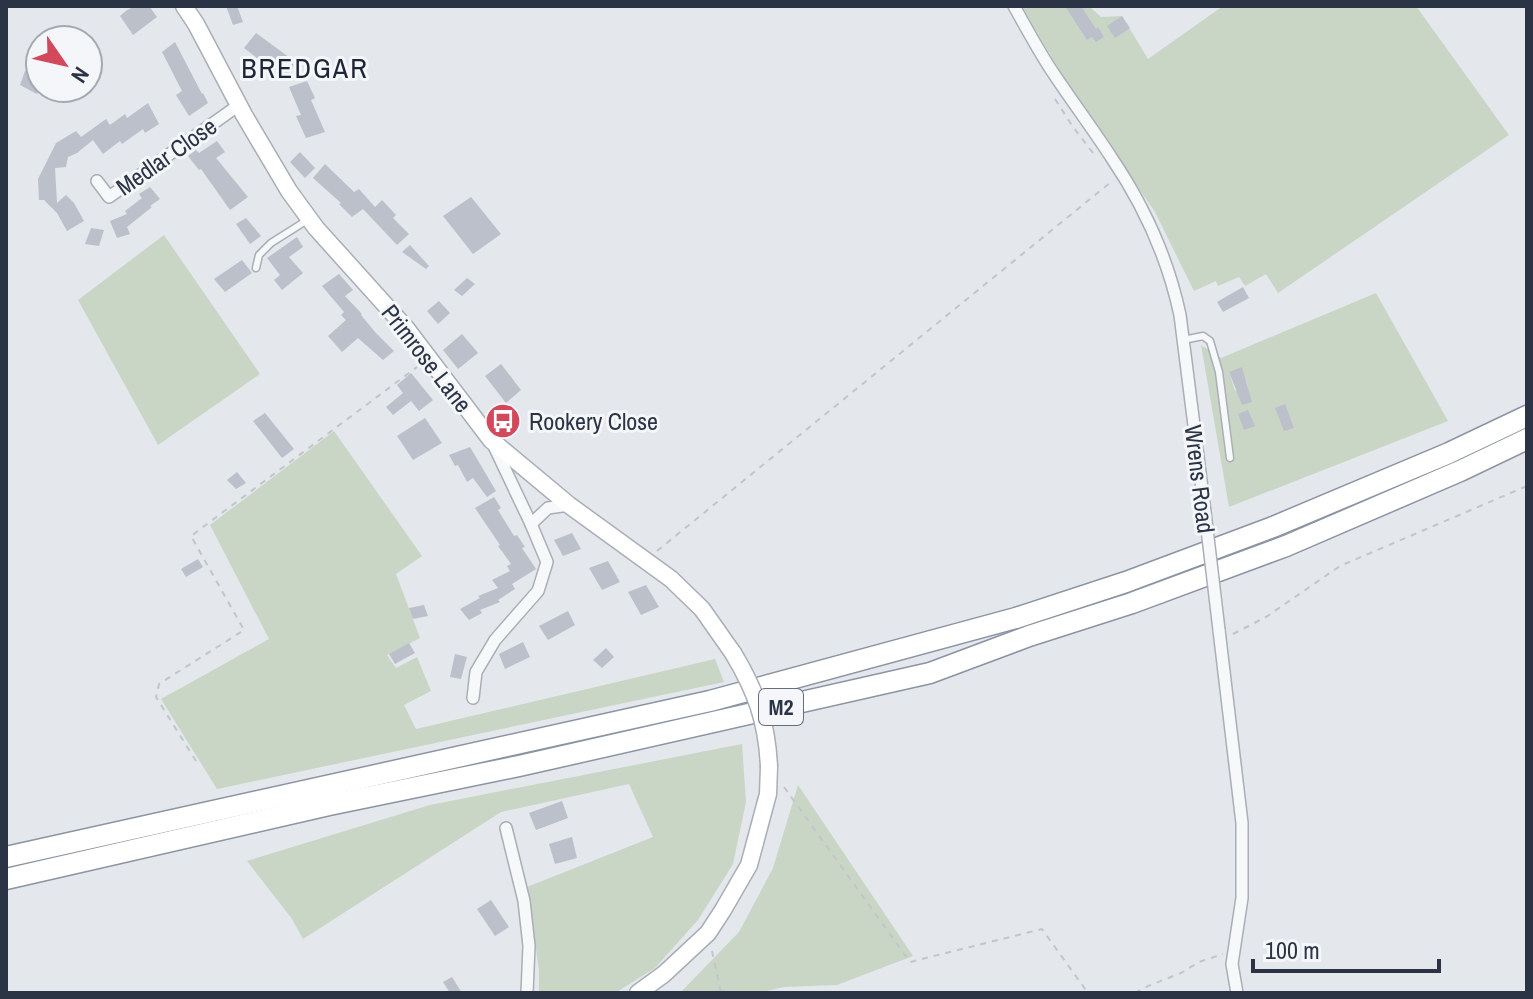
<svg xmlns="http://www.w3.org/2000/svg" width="1533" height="999" font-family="'Archivo Narrow',sans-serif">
<rect width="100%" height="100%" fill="#e4e7ec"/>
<g fill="#c9d6c5" fill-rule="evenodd">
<polygon points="1020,6 1089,6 1101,17 1122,16 1148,59 1223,6 1416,6 1509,135 1278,293 1266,274 1245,286 1239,277 1218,286 1216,281 1194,291 1155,212 1083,108"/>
<polygon points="164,235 260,374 158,445 78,300"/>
<path d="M1376,293L1448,421L1229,507L1201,345L1221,358ZM1242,368L1248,387L1235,391L1229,372Z"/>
<polygon points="334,431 422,556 396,574 420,638 387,655 396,668 417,657 431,691 404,705 416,729 715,659 724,682 217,789 161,699 269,639 210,525"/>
<polygon points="742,744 746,802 733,864 698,920 655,968 615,993 539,993 539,970 527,887 653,837 629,784 501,812 303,939 292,919 247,861 430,805"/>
<polygon points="798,785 913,956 837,985 784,987 757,993 680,993 739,932 773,868"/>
</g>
<g fill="#bbc0ca">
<polygon points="136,6 149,6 157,17 133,35 120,16 127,10"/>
<polygon points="226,6 237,6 243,22 233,25"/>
<polygon points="1065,6 1081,6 1096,29 1098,27 1104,37 1096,42 1092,37 1087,40"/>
<polygon points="1122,16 1130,28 1115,38 1107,26"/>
<polygon points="256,33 297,63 285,77 264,60 262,62 244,48"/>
<polygon points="175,42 202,94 203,93 208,103 189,116 176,95 182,91 162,52"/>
<polygon points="25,71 40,78 40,87 37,94 20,85"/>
<polygon points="307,81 315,98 311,100 325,132 306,138 296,116 301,115 289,87"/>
<polygon points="148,103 159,124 145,133 143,129 122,144 120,141 103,154 93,140 77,153 68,157 66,167 55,168 57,203 66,195 74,203 84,221 67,231 57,213 44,200 39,200 38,179 56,143 76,131 81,137 106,119 110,125 125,114 127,118"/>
<polygon points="217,141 225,152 216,158 248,197 230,210 201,169 199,170 188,156 196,150 199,153"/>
<polygon points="300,152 315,168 305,178 290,162"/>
<polygon points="325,164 354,192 359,189 375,207 382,200 396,215 393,218 409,234 397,245 363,209 352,217 339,204 341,203 313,178"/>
<polygon points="150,187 160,199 150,206 152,207 127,227 130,234 117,238 110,221 127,214 125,211 142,198 139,194"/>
<polygon points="471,197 501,234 473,254 443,216"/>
<polygon points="246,218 261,236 250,244 236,224"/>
<polygon points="91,228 104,230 99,246 85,244"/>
<polygon points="297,237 303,247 289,257 303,273 282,290 274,280 280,275 267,258"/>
<polygon points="410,245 429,266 426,269 402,252"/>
<polygon points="242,260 252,273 225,292 214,279"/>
<polygon points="339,274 353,290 345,296 362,314 361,315 375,332 394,351 383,360 358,338 342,352 328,336 346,320 341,315 344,312 322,286"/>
<polygon points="467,278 475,284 462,296 454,290"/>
<polygon points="1243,287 1249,298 1223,312 1217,302"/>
<polygon points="439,301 450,313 438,324 427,311"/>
<polygon points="462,334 478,353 458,369 443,350"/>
<polygon points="501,364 521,390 506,403 485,376"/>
<polygon points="1242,367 1252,402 1242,405 1229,372"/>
<polygon points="411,373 433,400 419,411 411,401 393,415 386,407 403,393 397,385"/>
<polygon points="1285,404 1294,428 1284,431 1275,408"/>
<polygon points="1248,410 1255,426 1244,430 1238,414"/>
<polygon points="265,413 294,449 282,458 253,421"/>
<polygon points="425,418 442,443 413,460 397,436"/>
<polygon points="470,447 496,491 487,497 473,478 467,482 458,465 455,466 449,455"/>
<polygon points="237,472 246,483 236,489 227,480"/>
<polygon points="494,497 501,508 498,510 514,536 517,535 525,547 522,548 536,569 512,584 515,589 498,600 500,602 480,610 482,613 469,620 460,609 480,598 478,596 498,588 492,580 510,571 507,566 511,564 498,546 500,545 475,508"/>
<polygon points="572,533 581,549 563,556 554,540"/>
<polygon points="198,559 203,567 186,577 181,569"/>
<polygon points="608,561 620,582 602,590 589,568"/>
<polygon points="646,585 659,607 641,615 628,592"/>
<polygon points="424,605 428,616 413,619 409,608"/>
<polygon points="568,611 575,625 548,640 539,626"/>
<polygon points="523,642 530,657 505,669 499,654"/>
<polygon points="409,643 415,653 395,664 389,654"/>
<polygon points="606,648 614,657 602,668 593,660"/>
<polygon points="455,654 467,657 461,679 450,677"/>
<polygon points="562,801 568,818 536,830 529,813"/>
<polygon points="572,837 577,858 555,864 549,844"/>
<polygon points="491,900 509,927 495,936 477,909"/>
<polygon points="452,977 462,993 450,993 443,982"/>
</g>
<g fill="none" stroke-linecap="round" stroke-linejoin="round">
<defs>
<g id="lane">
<polyline points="256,268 259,255 271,243 309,219"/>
<polyline points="1183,340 1203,336 1210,341 1219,372 1230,458"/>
</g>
<g id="street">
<path d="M1014,6C1025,26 1036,46 1048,65C1068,96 1091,126 1111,157C1143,204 1168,259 1180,315L1205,512"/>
<polyline points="97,181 109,197 239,105"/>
<polyline points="531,524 548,508 569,505"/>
<polyline points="1219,630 1242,823 1242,898 1232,964 1237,993"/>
<polyline points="473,698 476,672 495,640 538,591 547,562 531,524 493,444"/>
<polyline points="506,828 524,901 529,946 527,993"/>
</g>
<g id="secondary">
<polyline points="184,6 196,24 244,115 289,191 316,228 406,328 491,440 569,505 671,579 702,609 733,653"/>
<polyline points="638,993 664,974 708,933 723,910 749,865 768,794 769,767"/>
</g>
<g id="highway">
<polyline points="6,857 710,701 1016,618 1126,582 1273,527 1449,453 1527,416"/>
<polyline points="6,879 329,805 519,766 930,673 1029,636 1132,603 1286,546 1460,471 1527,439"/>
</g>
</defs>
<use href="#lane" stroke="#a9aeb7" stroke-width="9"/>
<use href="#street" stroke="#a9aeb7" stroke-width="14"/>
<use href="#secondary" stroke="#a9aeb7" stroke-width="19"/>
<use href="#highway" stroke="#8b94a3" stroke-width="23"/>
<g stroke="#c2c5cb" stroke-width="2" stroke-dasharray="6 6" stroke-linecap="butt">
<polyline points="1055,99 1073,127 1093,153"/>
<polyline points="657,551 1111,182"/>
<polyline points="1233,634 1266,617 1340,566 1527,486"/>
<polyline points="196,761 156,697 159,684 244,630 191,536 417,367"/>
<polyline points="784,787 910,962 1042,929 1088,993"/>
<polyline points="712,951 721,993"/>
<polyline points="1135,993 1148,986 1181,973 1199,962 1223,954"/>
</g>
<use href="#lane" stroke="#f7f8fa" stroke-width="6"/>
<use href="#street" stroke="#f7f8fa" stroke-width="11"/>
<use href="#secondary" stroke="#fff" stroke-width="16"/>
<use href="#highway" stroke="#fff" stroke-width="20"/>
<defs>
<polyline id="street-bridge" points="1205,512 1219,630"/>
<path id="secondary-bridge" d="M733,653C756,691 767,722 769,767"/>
</defs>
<use href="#street-bridge" stroke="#a9aeb7" stroke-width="14" stroke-linecap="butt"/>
<use href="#secondary-bridge" stroke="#a9aeb7" stroke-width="19" stroke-linecap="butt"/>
<use href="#street-bridge" stroke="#f7f8fa" stroke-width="11"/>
<use href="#secondary-bridge" stroke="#fff" stroke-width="16"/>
</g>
<defs>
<symbol id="bus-disc" viewBox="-11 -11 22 22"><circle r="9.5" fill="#d1495b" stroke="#f4f6f9"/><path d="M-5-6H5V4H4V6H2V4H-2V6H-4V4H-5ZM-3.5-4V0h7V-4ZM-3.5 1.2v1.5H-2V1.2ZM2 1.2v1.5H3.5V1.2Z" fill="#fff"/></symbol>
</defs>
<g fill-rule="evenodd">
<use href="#bus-disc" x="483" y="401" width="40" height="40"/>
</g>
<g text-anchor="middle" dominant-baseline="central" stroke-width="6" stroke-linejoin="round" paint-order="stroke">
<rect fill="#f4f6f9" stroke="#676e7b" stroke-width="2" x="759" y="689" width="44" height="36" rx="6"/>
<g font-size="22" font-weight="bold" fill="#2b3445">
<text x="781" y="707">M2</text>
</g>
<g font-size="24" fill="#2b3445" stroke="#f4f6f9">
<text transform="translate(166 156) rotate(-35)">Medlar Close</text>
<text transform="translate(427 358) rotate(52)">Primrose Lane</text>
<text transform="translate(1200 479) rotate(83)">Wrens Road</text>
</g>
<g font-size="24" fill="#2b3445" stroke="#f4f6f9" text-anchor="start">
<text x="529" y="421">Rookery Close</text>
</g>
<g font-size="28" letter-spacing="2" fill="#1d2536" stroke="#f4f6f9">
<text x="305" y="68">BREDGAR</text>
</g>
</g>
<rect width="1533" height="999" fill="none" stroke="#2b3445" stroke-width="16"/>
<g transform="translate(64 64) rotate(124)"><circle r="38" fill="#f4f6f9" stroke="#a4a8b1" stroke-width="2"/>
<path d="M0-6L14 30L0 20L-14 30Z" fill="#d1495b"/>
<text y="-12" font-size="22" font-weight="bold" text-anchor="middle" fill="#2b3445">N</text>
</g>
<path d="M1253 959v12h186v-12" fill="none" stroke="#2b3445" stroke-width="4"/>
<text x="1265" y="959" font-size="24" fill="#2b3445" stroke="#f4f6f9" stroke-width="6" paint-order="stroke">100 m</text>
</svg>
